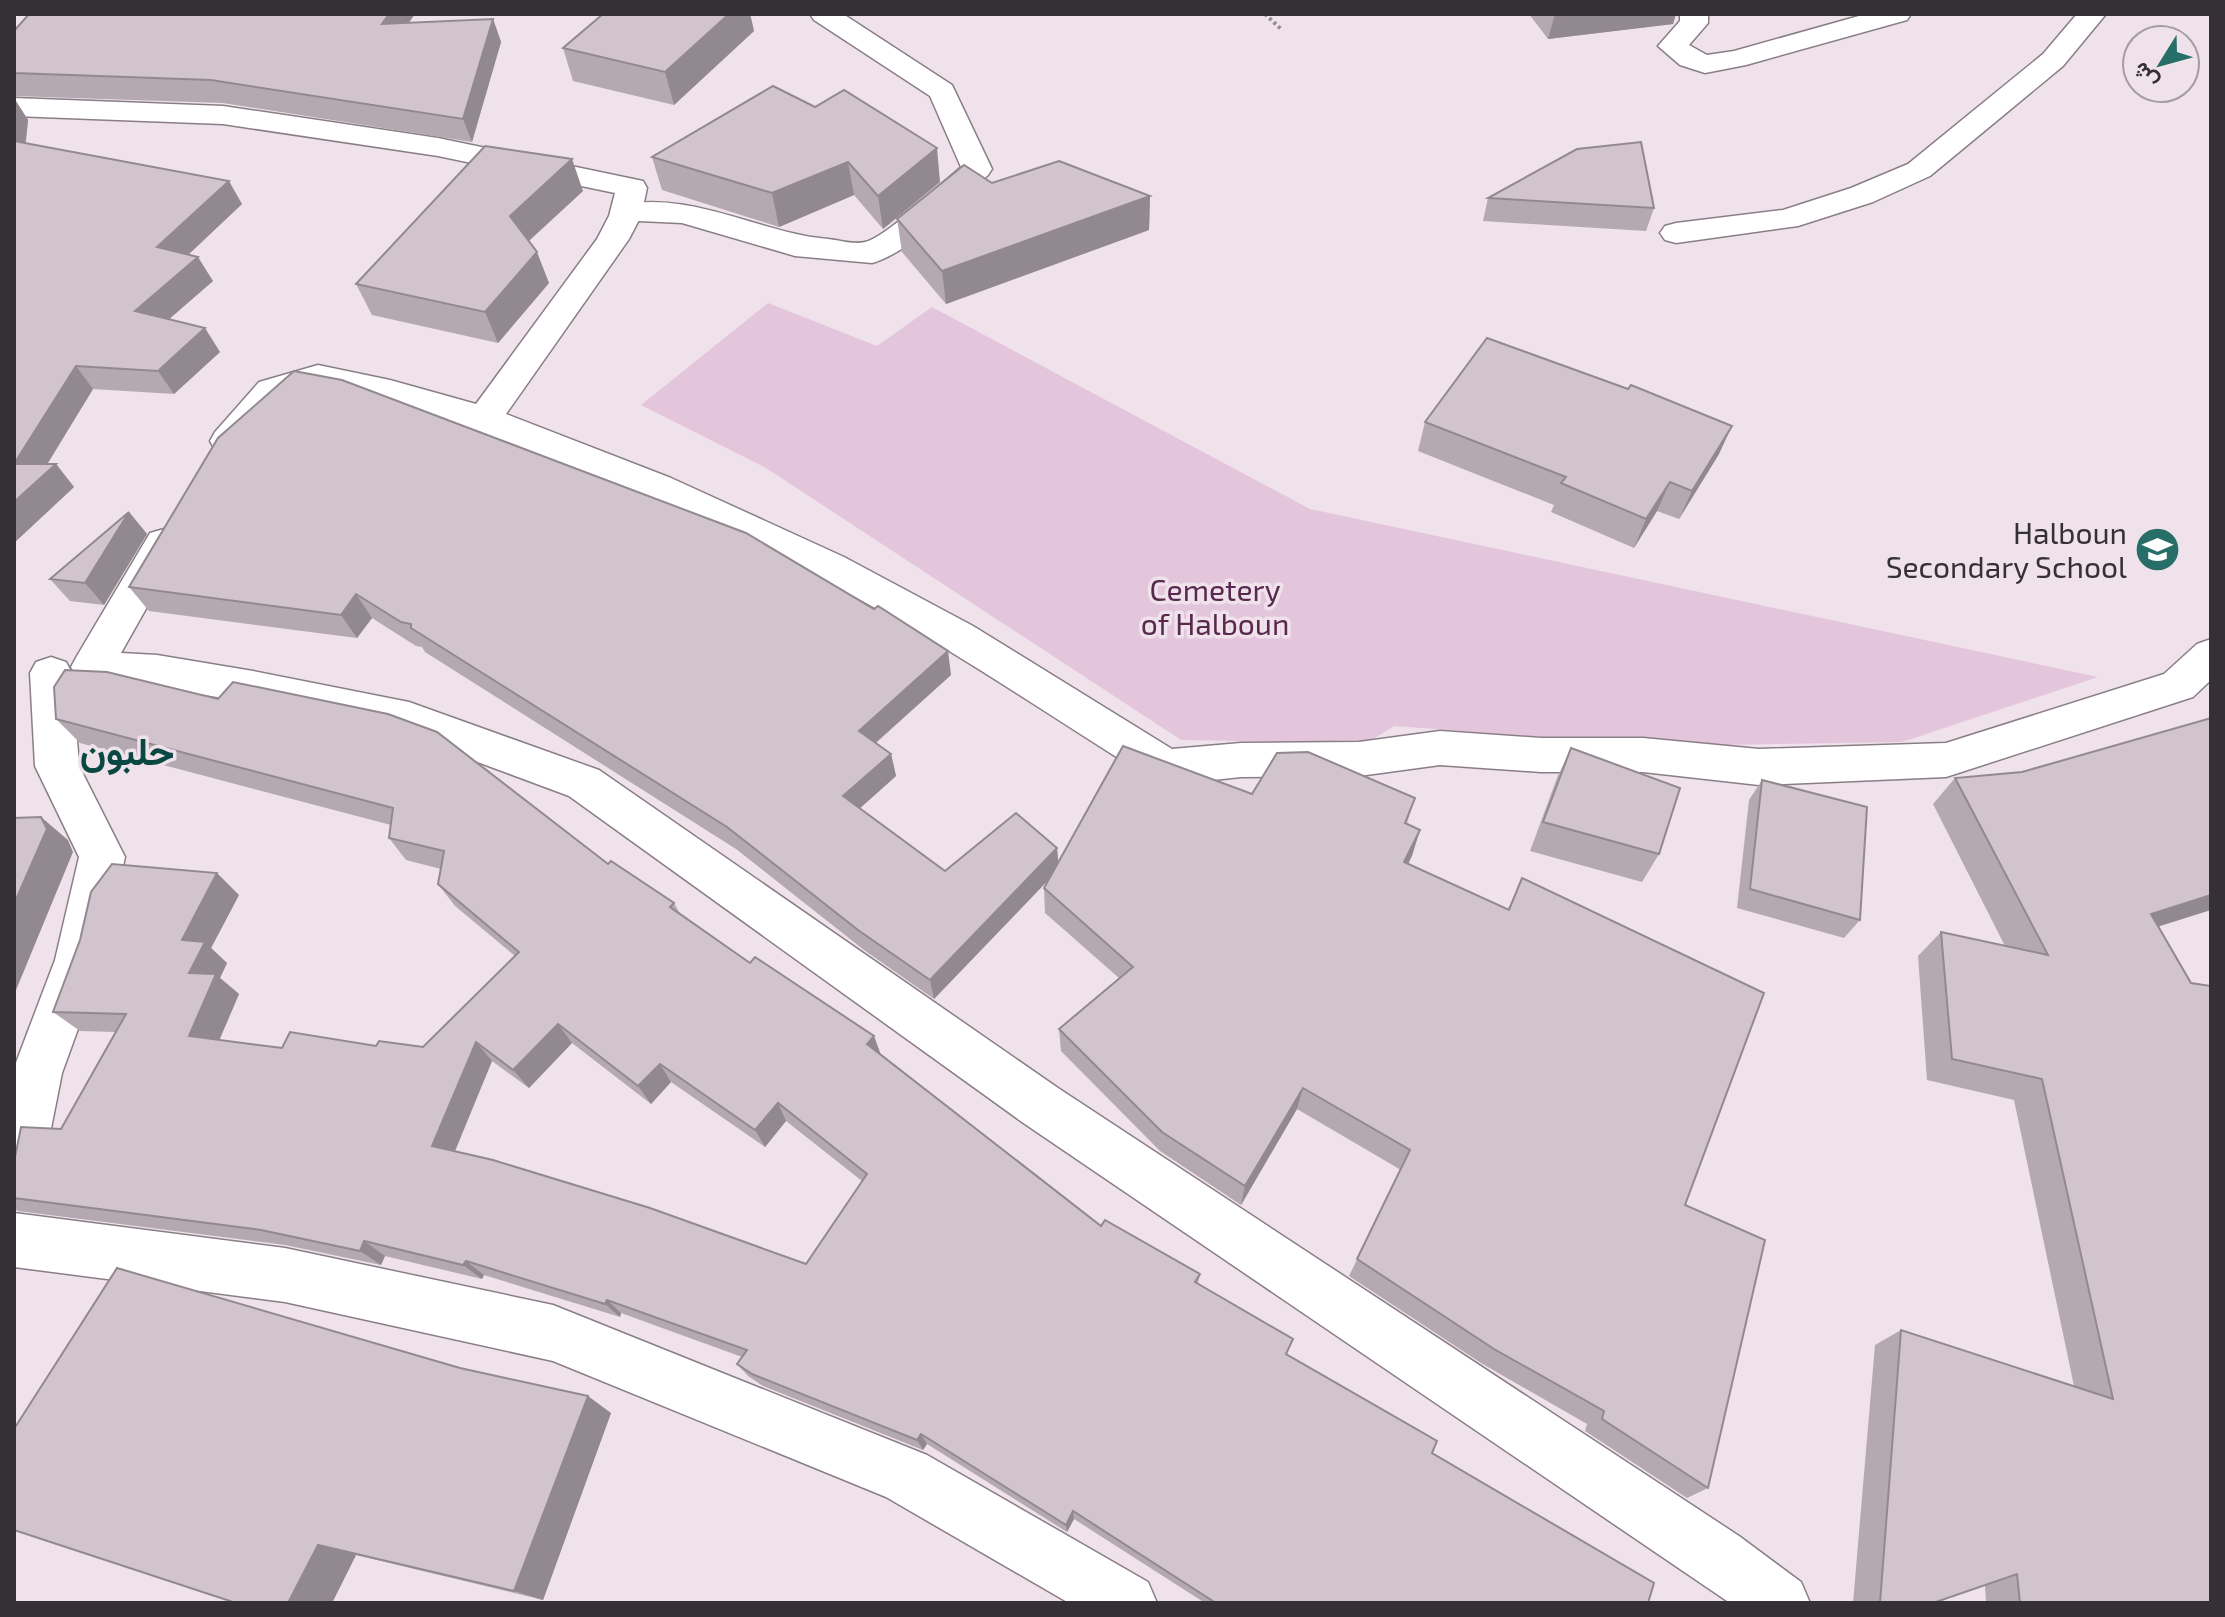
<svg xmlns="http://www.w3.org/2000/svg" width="2225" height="1617" font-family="'Exo 2',Vazirmatn,sans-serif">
<rect width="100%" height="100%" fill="#efe2eb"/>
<polygon fill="#e4c6dc" points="768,303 877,346 932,307 1310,509 2098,677 1902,742 1667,746 1394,726 1367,743 1181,740 766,468 641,405"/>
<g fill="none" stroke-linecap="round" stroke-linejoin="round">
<defs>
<g id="street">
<path d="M810,14H843L952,85L992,169L988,175C959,202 909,253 872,263L795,256L682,223L618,220L613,213L618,206C688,189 759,233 828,239C839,240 854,245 865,242C884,239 944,182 961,167L930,96L814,20Z"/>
<polygon points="1680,14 1708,14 1708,23 1689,45 1707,55 1734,51 1866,14 1911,14 1907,20 1746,65 1705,73 1680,65 1658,46 1680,21"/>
<polygon points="2077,14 2106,14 2063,66 1930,176 1873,202 1798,226 1676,243 1665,240 1660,233 1665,226 1676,223 1783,210 1851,188 1908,164 2043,54"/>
<polygon points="51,657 66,662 72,673 79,766 125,857 103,960 62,1073 40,1184 32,1202 14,1209 14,1068 55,960 79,857 35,766 30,673 36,662"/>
</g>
<g id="secondary">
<path d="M14,98L223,106L438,138L643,181L647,188L641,216L629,239L506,414L671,478L844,557L973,626L1172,749L1241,743L1359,742L1440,731L1541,738H1643L1759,749L1946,743L2164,674L2197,644L2211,639V680L2193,697L1946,777L1759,785L1643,772H1541L1440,765L1359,776L1241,777L1166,785L1151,779C1083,736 1015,691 946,649C830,578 703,519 576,469C514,444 452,419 387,403C354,395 320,384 287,397C257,410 257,462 215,450L210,441L215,432L259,382L318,365L390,380L476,404L597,239L609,216L615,193L438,156L223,124L14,116Z"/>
<polygon points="164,529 178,533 183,543 121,653 157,655 253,671 409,702 599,770 1058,1088 1739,1536 1801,1582 1810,1603 1730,1603 1022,1122 569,796 405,735 253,703 157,687 92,683 77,678 71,667 77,656 150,533"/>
<polygon points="14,1213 285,1248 553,1305 927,1455 1148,1582 1157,1603 1069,1603 886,1497 553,1361 285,1302 14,1267"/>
</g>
</defs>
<use href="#street" stroke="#8a7e86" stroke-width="3"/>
<use href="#secondary" stroke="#8a7e86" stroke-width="3"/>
<polyline stroke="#958c92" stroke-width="4" stroke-dasharray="3 3" stroke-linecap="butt" points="1265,14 1282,30"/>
<use href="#street" fill="#fff" fill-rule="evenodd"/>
<use href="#secondary" fill="#fff" fill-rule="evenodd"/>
</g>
<g fill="#b4a9b0" fill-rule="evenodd">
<polygon points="603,14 750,14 754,31 674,105 573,81 563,48"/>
<polygon points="1529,14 1676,14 1673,24 1548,39"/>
<polygon points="493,19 501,42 472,142 223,103 14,96 14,31 409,23"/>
<polygon points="773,86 940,182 883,229 854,195 779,227 662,190 652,157"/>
<polygon points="14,98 28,120 26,143 242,204 188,255 213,281 168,319 220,352 174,394 93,389 47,464 56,464 74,487 14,543"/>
<polygon points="992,183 1150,196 1149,230 946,304 902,252 897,219"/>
<polygon points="583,191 529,241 549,283 498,343 372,315 356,284"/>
<polygon points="1488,198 1654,208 1646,231 1483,221"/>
<polygon points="1425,422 1719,454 1679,519 1657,511 1634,548 1551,512 1554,505 1418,451"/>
<polygon points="218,438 951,675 876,743 891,754 896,776 859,809 945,871 1057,848 1058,862 1252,794 1415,798 1407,823 1420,830 1408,864 1508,909 1522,878 1685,1205 1708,1488 1687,1498 1585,1431 1587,1424 1481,1363 1349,1276 1401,1170 1297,1109 1241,1205 1160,1151 1061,1051 1059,1029 1119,978 1045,913 1044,888 1048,880 934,999 864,950 736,849 425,652 422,647 416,646 372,618 357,638 149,611 129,587"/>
<polygon points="129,512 147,534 104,605 70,601 50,579"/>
<path d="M56,719L608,864L674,903L679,912L750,963L874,1036L880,1054L1101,1226L1200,1274L1198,1284L1286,1354L1432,1453L1648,1603H1205L1074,1519L1067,1532L927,1444L923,1450L763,1386L748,1376L737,1364L742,1357L621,1313L620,1317L484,1275L482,1279L385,1256L381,1265L285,1245L18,1211L14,1208V1162L61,1129L115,1032L80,1031L53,1012L239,895L211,948L227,963L220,978L239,994L219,1040L282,1048L376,1046L423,1047L515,956L455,906L438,884L441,869L406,860L389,838L391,825L80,743ZM572,1043L651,1104L671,1082L765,1147L786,1121L862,1181L806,1264L455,1151L492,1061L529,1088Z"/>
<polygon points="1571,748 1659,854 1642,882 1530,851 1557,778"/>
<polygon points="1955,778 2158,927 2211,1603 1986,1603 1985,1585 1933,1603 1853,1603 1875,1345 1901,1330 2074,1386 2014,1100 1927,1080 1918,956 1941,932 2005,946 1933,804"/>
<polygon points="1762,780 1860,920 1844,938 1737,908 1749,800"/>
<polygon points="611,1413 543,1600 356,1555 332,1603 236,1603 14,1530"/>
</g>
<g fill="#928990">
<polygon points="389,14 415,14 392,47 382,24"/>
<polygon points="729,14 750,14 754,31 674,105 665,72"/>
<polygon points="1555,14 1676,14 1673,24 1548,39"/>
<polygon points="493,19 501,42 472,142 463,119"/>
<polygon points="14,98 28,120 23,163 14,149"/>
<polygon points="937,148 940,182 883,229 878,196"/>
<polygon points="572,159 583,191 522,247 510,216"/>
<polygon points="848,162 854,195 779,227 772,193"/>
<polygon points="229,181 242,204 172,270 157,247"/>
<polygon points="1150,196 1149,230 946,304 942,271"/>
<polygon points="537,252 549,283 498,343 485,312"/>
<polygon points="198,257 213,281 151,335 135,311"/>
<polygon points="205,328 220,352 174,394 158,371"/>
<polygon points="76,366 93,389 37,481 56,464 74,487 14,543 14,464"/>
<polygon points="1732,426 1719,454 1679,519 1692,491"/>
<polygon points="1670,482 1657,511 1634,548 1646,519"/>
<polygon points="129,512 147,534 104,605 85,583"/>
<polygon points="356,594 372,618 357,638 341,615"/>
<polygon points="948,651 951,675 864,753 859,731"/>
<polygon points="891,754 896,776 849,818 843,796"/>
<polygon points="41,817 68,840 73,852 14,995 14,904"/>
<polygon points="1420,830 1412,856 1396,888 1404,862"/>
<polygon points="1057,848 1059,869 934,999 930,980"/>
<polygon points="217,873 239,895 211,948 227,963 220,978 239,994 213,1055 189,1036 189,973 182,940"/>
<polygon points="2211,895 2211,910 2122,938 2151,914"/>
<polygon points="558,1024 572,1043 529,1088 513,1070"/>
<polygon points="874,1036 881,1055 867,1044"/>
<polygon points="476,1042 492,1061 450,1163 432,1146"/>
<polygon points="660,1064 671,1082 651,1104 638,1086"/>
<polygon points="1303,1088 1297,1109 1241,1205 1245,1186"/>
<polygon points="778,1103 786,1121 765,1147 755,1130"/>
<polygon points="364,1241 385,1256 381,1265 360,1251"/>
<polygon points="466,1261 484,1275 482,1279 463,1265"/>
<polygon points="607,1300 621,1313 620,1317 605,1304"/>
<polygon points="588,1396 611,1413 543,1600 514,1591"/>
<polygon points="921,1434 927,1444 923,1450 917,1440"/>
<polygon points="1073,1511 1074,1519 1067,1532 1066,1525"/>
<polygon points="318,1545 356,1555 332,1603 288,1603"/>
</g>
<g fill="#d1c4cd" stroke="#928990" stroke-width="2" fill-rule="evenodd">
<polygon points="29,14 389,14 382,24 493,19 463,119 211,80 14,73 14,31"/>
<polygon points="603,14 729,14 665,72 563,48"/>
<polygon points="773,86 815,107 844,90 937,148 878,196 848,162 772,193 652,157"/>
<polygon points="14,141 229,181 157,247 198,257 135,311 205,328 158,371 76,366 14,464 56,464 14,502"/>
<polygon points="1641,142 1654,208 1488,198 1577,149"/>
<polygon points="485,146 572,159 510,216 537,252 485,312 356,284"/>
<polygon points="1059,161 1150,196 942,271 897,219 964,165 992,183"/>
<polygon points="1487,338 1628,389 1631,385 1732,426 1692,491 1670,482 1646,519 1561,483 1566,477 1425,422"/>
<polygon points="294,371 342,380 746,533 874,609 878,606 948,651 859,731 891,754 843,796 945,871 1016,813 1057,848 930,980 858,930 727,827 411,628 411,624 401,622 356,594 341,615 129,587 218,438"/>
<polygon points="129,512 85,583 50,579"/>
<path d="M65,670L107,672L218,699L233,682L388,714L437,732L608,864L611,861L674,903L670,907L750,963L755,957L874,1036L867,1044L1101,1226L1105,1220L1200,1274L1195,1282L1293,1339L1286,1354L1437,1441L1432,1453L1654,1583L1648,1603H1216L1073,1511L1066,1525L921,1434L917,1440L752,1374L737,1364L747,1350L607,1300L605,1304L466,1261L463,1265L364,1241L360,1251L261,1230L14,1198V1162L21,1127L61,1129L126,1014L53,1012L80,940L91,892L112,864L217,873L182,940L205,942L189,973L216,974L189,1036L282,1048L290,1032L376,1046L379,1041L423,1047L519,952L438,884L444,851L389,838L393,808L56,719L54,687ZM558,1024L638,1086L660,1064L755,1130L778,1103L867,1174L806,1264L650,1208L493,1160L432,1146L476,1042L513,1070Z"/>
<polygon points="2211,718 2211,895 2151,914 2191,983 2211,986 2211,1603 2020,1603 2017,1574 1933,1603 1880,1603 1901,1330 2113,1399 2042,1079 1952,1059 1941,932 2048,955 1955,778 2022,772"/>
<polygon points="1123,746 1252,794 1277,753 1308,752 1415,798 1405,823 1420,830 1404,862 1509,910 1522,878 1764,993 1685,1205 1765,1240 1708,1488 1602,1419 1604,1411 1494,1349 1357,1259 1410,1150 1303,1088 1245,1186 1162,1132 1059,1029 1133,967 1044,888"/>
<polygon points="1571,748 1680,788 1659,854 1543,822"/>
<polygon points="1762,780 1867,807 1860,920 1750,889"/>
<polygon points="41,817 47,829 14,904 14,818"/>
<polygon points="117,1268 460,1368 588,1396 514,1591 318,1545 288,1603 236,1603 14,1530 14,1429"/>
</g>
<defs>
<symbol id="school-disc" viewBox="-11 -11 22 22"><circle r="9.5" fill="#266e67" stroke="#efe2eb"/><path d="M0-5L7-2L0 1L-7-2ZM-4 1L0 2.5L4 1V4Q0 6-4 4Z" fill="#fff"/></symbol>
</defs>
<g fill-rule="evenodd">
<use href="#school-disc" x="2132" y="524" width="51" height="51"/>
</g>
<g text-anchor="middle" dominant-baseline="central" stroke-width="7" stroke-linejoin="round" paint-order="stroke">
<g font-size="30" fill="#353034" stroke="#efe2eb" text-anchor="end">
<text x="2127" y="532">Halboun<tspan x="2127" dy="34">Secondary School</tspan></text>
</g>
<g font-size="30" fill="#58284f" stroke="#efe2eb">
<text x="1215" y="589">Cemetery<tspan x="1215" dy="34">of Halboun</tspan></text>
</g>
<g font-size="38" font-weight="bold" fill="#0a4943" stroke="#efe2eb">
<text x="127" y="750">حلبون</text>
</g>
</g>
<rect width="2225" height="1617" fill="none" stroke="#353034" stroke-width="32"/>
<g transform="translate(2161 64) rotate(233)"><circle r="38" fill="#efe2eb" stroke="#a59ba2" stroke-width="2"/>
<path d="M0-6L14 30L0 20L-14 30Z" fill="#266e67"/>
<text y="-12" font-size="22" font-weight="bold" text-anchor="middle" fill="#353034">ش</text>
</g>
</svg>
